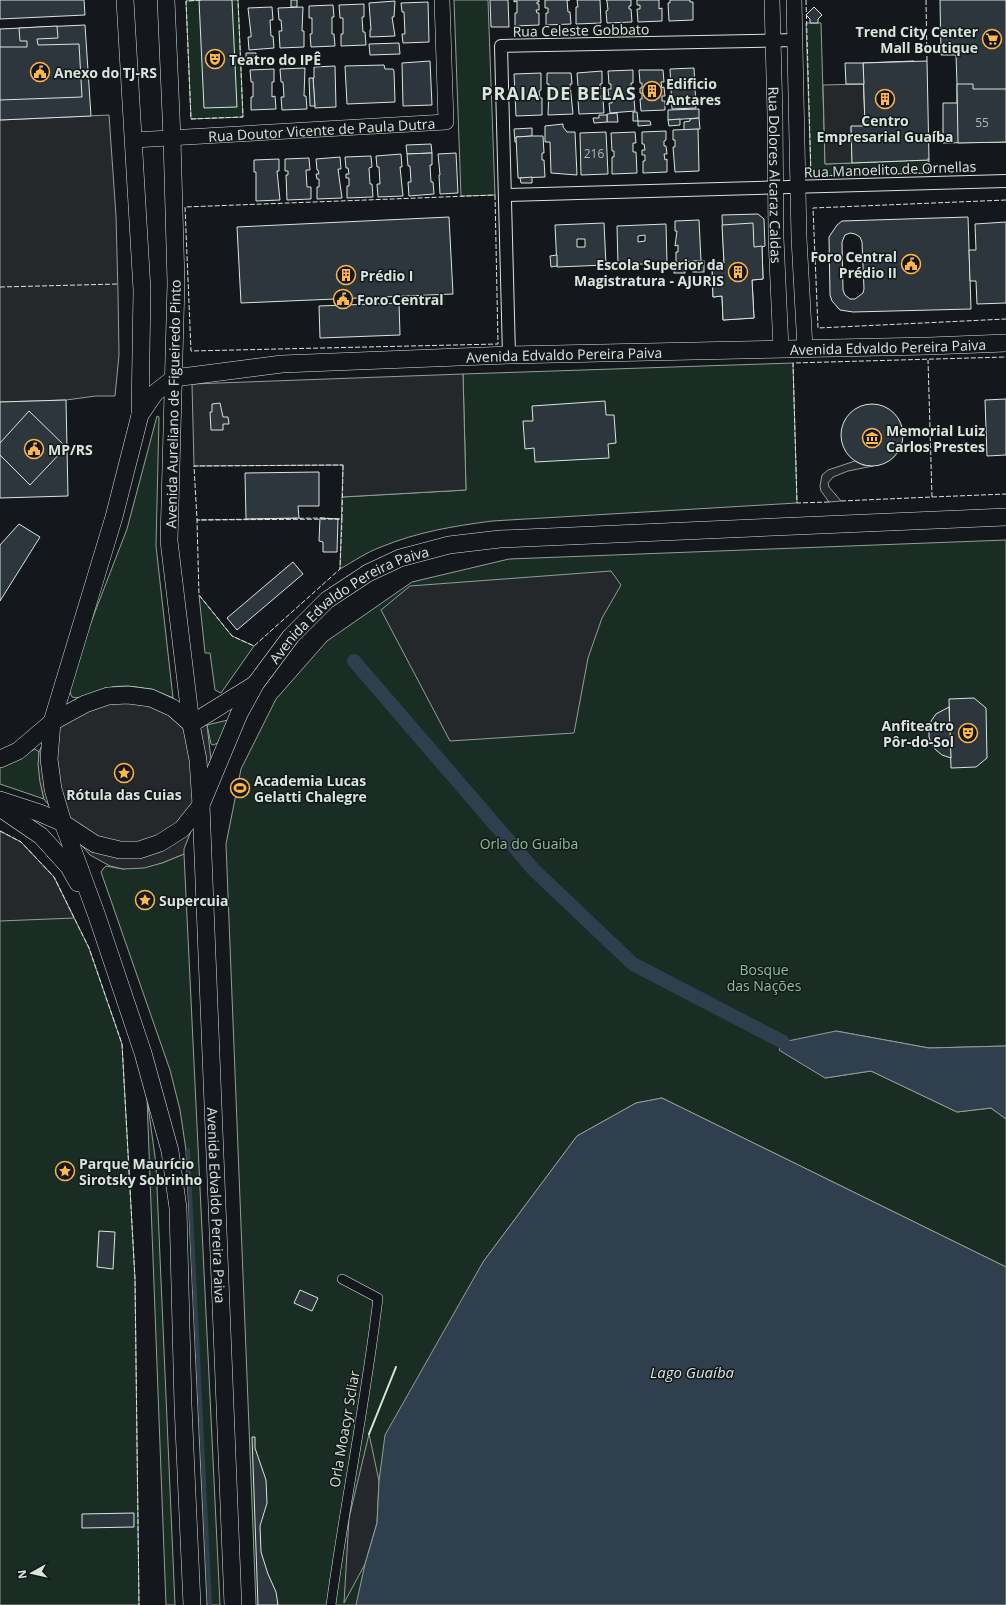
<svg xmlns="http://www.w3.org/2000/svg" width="1006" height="1605" font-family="'Open Sans',sans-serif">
<rect width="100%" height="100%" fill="#14181c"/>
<g fill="#1a2d24" stroke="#939e99">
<polygon points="205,0 238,0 243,117 191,119 186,1"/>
<polygon points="454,0 488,0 495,195 461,196"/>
<polygon points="806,23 821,23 825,164 929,160 929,173 811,176"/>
<path d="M793,363L797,503L492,521C454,526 417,532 381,547C367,552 354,561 340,569L342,497L466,490L463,374Z"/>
<path d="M157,416L159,417L156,546L173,698C152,689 127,682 104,689C94,692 82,700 72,697L69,690L83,643L127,529Z"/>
<polygon points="1006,540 1006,1046 929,1048 836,1031 825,1078 871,1071 957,1112 991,1108 1006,1119 1006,1267 662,1098 636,1103 577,1136 483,1262 393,1605 256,1605 226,844 241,769 276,699 327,641 412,582 509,559"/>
<polygon points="199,595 232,636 254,646 221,693 215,690 210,653 205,653"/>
<polygon points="228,720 218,743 213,745 211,744 207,725"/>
<path d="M35,749L39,752C38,768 40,783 44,799L0,784V767Z"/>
<polygon points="0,831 21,842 54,877 89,948 122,1044 135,1279 139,1605 0,1605"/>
<polygon points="184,854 220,1605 207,1605 186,1150 180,1110 170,1070 101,872 103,869 106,866 123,869 162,863"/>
<polygon points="147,1098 156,1164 175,1605 166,1605"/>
</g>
<g fill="#24282b" stroke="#939e99">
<polygon points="864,84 865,126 851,127 852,163 825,164 823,85"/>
<polygon points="109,115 116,216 118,292 119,355 115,396 96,396 66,400 0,402 0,120"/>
<polygon points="463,374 466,490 342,497 343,465 194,466 192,384"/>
<polygon points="855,461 863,465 873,466 848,471 833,477 828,483 829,487 841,501 829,502 821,491 820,486 822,475 828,470"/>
<polygon points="611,571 621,585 602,618 588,658 574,733 450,741 381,610 410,586"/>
<polygon points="128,686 152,689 173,698 191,724 207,725 211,759 201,805 184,849 184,854 162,863 144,868 123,869 110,866 90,855 63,823 44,799 40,782 38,764 39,752 52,722 105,688"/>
<polygon points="0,831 21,842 54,877 74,918 0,921"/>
<polygon points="369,1434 379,1481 377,1523 365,1564 344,1603 349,1518"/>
</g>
<g fill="#2f3f4d" stroke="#939e99">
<polygon points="836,1031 929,1048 1006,1046 1006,1119 991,1108 957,1112 871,1071 825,1078 779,1050 783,1042"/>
<polygon points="662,1098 1006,1267 1006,1605 356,1605 365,1564 377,1523 379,1481 385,1435 483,1262 577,1136 636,1103"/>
</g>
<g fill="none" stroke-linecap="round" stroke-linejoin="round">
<polyline stroke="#2f3f4d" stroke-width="4" points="188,1150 210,1605"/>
<polyline stroke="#2f3f4d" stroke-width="14" points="354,661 534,870 633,964 783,1042"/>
</g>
<g fill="#2c363c" stroke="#d8e6dc" fill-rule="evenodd">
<polygon points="0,0 84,0 85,15 0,19"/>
<polygon points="199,0 232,0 237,107 204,108"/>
<rect x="291" y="0" width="6" height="7"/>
<polygon points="490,0 508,0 509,27 491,27"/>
<polygon points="514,0 539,0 539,2 537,2 537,4 539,4 539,10 536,10 537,13 539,13 539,25 515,26 515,13 517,13 517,1 514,2"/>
<polygon points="545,0 570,0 567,0 568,12 570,12 571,24 546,25 546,13 548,13 548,8 545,8"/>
<polygon points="577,0 600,0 601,23 576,24 576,7 578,7"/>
<polygon points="606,0 631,0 631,6 629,6 629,9 631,9 632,22 607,23 606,11 608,10 607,1"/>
<polygon points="637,0 659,0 659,9 662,8 662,21 638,22 637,9 640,9 640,5 637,5"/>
<polygon points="670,0 690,0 690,2 693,2 693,20 669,21 668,3 670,3"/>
<polygon points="940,0 1006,0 1006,142 943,143 943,103 957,103 957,84 956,55 941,55"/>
<polygon points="395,1 394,17 392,17 395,36 370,37 370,30 371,30 369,3"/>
<polygon points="428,2 429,42 403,43 402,34 405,34 404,12 402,12 401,3"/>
<polygon points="364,4 364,17 362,17 363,32 365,32 366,45 341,46 341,34 343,34 343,18 340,18 339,5"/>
<polygon points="333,5 334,17 332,17 332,34 334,34 335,46 311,47 310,34 312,34 312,18 309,18 309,6"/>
<polygon points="272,7 273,20 270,20 271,36 273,36 274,48 249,50 248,37 251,37 251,34 248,8"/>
<polygon points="303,7 302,31 304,31 304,47 280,48 279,31 282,31 281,20 279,20 278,8"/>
<polygon points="814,7 822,15 818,19 818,23 810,23 810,19 806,15"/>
<polygon points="85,25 91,116 0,120 0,29"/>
<polygon points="57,26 58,38 37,39 38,45 79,44 82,97 0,100 0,47 27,47 27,41 20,41 19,28"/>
<polygon points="399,43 400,54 370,55 369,44"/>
<polygon points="246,53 256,53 256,59 246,60"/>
<polygon points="430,61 432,105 403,106 402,63"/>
<polygon points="914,61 915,83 906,83 906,113 916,113 916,125 907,125 908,155 879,156 878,146 872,146 871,126 865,126 863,63"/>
<polygon points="927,61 929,160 852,163 851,126 865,126 863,63"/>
<polygon points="845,63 863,63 864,84 846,84"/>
<polygon points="384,65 385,69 393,69 394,71 395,102 347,104 345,66"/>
<polygon points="335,66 336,107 315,108 313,78 314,78 314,67"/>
<polygon points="305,68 304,96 306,96 307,109 282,110 281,97 284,97 283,82 281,82 280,69"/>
<polygon points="694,68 696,108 672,109 670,69"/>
<polygon points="274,69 274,82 272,82 272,97 275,96 276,109 251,110 251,97 253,97 253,82 251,82 250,70"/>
<polygon points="633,70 633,83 631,83 631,89 633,88 634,94 631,94 631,99 634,99 635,111 610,113 609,103 612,103 612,98 609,98 608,89 611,89 611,84 609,84 608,71"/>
<polygon points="639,70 663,70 664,82 661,82 662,88 664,87 665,96 662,96 662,101 665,101 665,110 641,111 640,99 642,99 642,93 640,93 640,88 642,88 642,83 640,83"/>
<polygon points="602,71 602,84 600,84 600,88 603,89 603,95 601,96 601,99 603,99 604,113 579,114 578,100 581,100 581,97 578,96 578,90 580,89 580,86 578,86 577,73"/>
<polygon points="541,73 541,90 539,91 540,98 542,98 542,115 516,116 514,74"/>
<polygon points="547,73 571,73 572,84 570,84 573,114 548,115 549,84 547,84"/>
<polygon points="309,78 313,78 315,106 310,106"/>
<polygon points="957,84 973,84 973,89 1006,89 1006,142 958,143"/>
<polygon points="699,109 699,118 668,120 668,110"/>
<polygon points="633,112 637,112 638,121 633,121"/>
<polygon points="617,113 618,122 607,122 607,114"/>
<polygon points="599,115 607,115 607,122 594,123 593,118 599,118"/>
<polygon points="699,118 700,129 684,130 684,122 690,121 690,119"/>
<polygon points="680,119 680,125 669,126 668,120"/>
<polygon points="638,121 650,121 651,125 638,126"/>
<polygon points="563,124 563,127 567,132 575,132 577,175 551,173 550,142 545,142 545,126"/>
<polygon points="532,128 532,136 516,137 517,142 515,142 514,129"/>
<polygon points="698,129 699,171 675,172 673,147 675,147 675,140 673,140 673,130"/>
<polygon points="666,131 666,140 664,141 664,146 666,146 667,154 664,154 665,160 667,159 667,172 643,173 643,161 645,161 645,155 642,155 642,150 645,150 644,144 642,144 642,132"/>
<polygon points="606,132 608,174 581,175 580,133"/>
<polygon points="635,132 636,143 633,143 633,152 636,152 637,173 612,174 612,157 614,157 614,151 612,151 611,133"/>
<polygon points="532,136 543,136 544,153 542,153 542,160 544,160 545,177 518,178 516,137"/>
<polygon points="431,144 432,153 407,154 406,145"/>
<polygon points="432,153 432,165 430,165 431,182 433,182 434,194 409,196 408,182 411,182 410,166 408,166 407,154"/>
<polygon points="456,153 458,193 440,194 439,175 440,175 438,154"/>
<polygon points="401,154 402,167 400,167 403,196 378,197 377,184 380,184 379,167 377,167 376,156"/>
<polygon points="371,156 372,167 369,168 370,184 372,184 373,197 347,198 347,186 349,186 349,178 346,178 346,174 349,174 348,168 346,168 345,157"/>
<polygon points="340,157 341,169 338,169 342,198 317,199 317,187 319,187 319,179 317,179 316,174 319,174 318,170 317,170 316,159"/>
<polygon points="309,158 310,170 306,170 307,187 311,187 311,199 287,200 286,175 288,175 288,171 285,171 285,159"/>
<polygon points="279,159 279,171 277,171 280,200 256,201 256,172 254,172 254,160"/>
<polygon points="532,177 532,183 521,183 520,178"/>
<polygon points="758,214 764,219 765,246 762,247 763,279 752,280 754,318 723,320 722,296 713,297 712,264 724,263 722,215"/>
<polygon points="449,217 453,294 241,303 237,227"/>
<path d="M968,217L971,309L853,312L840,310L832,301L830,295L829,237L837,225L842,221ZM850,233L855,234L860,237L862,242L864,289L863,293L855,299H850L845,295L843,290L842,242L845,235Z"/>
<polygon points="699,220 701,261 676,262 676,252 678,252 678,245 675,246 677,231 675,231 675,221"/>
<polygon points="1006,222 1006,303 977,304 976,281 970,281 969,250 976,250 975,224"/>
<path d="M604,223L606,265L557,267L555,225ZM577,239H585V247H577Z"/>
<polygon points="753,223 754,247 762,246 763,279 752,280 754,318 723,320 722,296 713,297 712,264 724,263 722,225"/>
<path d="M666,224L667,263L618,265L617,226ZM645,235V241L638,242V236Z"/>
<polygon points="557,255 557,266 551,267 550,256"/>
<rect x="693" y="261" width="11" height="11"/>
<rect x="674" y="262" width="11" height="11"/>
<polygon points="399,303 400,335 320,338 319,306"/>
<polygon points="1006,399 1006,455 987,456 985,400"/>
<polygon points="66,400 68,496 0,498 0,402"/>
<polygon points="605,401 606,415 614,415 616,443 608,444 609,458 535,462 534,448 525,449 523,421 533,421 532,406"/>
<polygon points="220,403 223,417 228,417 229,424 223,424 223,430 211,430 210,412 212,412 212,404"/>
<circle cx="872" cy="435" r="31"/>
<polygon points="29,411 66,447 30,485 0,455 0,443"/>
<polygon points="319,472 319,506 298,506 299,518 246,519 245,473"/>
<polygon points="320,518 338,519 337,552 323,552 323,542 319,541"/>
<polygon points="19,524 40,537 0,601 0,545"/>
<polygon points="293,562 303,574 237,630 227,618"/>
<polygon points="974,698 986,708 987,758 976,767 951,768 949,699"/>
<polygon points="949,707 951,758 942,755 936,750 931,744 929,737 929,729 931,721 936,714"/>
<polygon points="99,1231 115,1232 113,1269 97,1267"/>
<polygon points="300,1290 318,1298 312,1311 294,1303"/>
<polygon points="252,1437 255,1437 255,1448 266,1480 267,1503 260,1526 261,1552 268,1574 276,1592 278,1605 258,1605"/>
<polygon points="134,1513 134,1527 82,1528 82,1514"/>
</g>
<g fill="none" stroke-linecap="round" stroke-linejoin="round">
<defs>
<path id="pedestrian" d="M331,1605C345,1502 366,1401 378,1298L342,1279"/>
<g id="minor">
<polyline points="505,195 1006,181"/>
<polyline points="509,355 501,46 795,40"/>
</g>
<g id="tertiary">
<path id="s1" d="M772,0L775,115L776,238L781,349"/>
<polyline points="794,0 799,238 805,348"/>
<path id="s2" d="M134,140L446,122L442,0"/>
</g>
<g id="secondary">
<polyline points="125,0 142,290 140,415 114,517 52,722 49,759 53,789 63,823 97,916 143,1053 170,1151 178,1208 183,1405 192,1605"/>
<path id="s3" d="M166,0L172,138L176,283L169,541L191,724L198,760L201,805L233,1605"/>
<path id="s4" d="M140,415L155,393L174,378L282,364L509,355L929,346L1006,343"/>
<polyline points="0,759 18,751 52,722 85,704 108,696 128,695 151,698 173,708 191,724 254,685"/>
<path id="s5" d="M0,800L40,813L63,823L95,844L120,850H139L160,843L182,829L201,805L239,714L256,683L291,636L327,600L368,573L400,558L449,545L500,539L1006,517"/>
<polyline points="0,808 41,836 69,867 78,883"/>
</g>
</defs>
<use href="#pedestrian" stroke="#d8e6dc" stroke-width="10"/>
<use href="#minor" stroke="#d8e6dc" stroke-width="14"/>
<use href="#tertiary" stroke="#d8e6dc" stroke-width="16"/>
<use href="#secondary" stroke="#d8e6dc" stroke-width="18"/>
<use href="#pedestrian" stroke="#14181c" stroke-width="9"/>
<use href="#minor" stroke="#14181c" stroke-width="12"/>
<use href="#tertiary" stroke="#14181c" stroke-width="15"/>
<use href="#secondary" stroke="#14181c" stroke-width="17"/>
<g stroke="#d8e6dc" stroke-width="1" stroke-dasharray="5 2" stroke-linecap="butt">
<polyline points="201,0 186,1 191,119 243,117 238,0"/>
<polyline points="806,0 811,176 929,173 928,158"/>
<polyline points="926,0 927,62"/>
<polygon points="495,195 498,344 191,351 185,207"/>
<polyline points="1006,200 813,208 818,328 1006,319"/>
<polyline points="0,287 118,284"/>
<polygon points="343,465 342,519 197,520 194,466"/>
<polyline points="932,497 1006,494"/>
<polyline points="841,501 932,497 928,360"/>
<polyline points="829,502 797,503 793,363 1006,357"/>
<polygon points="320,518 342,519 340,569 254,646 232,636 199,595 197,520"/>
<polyline points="0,831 21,842 54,877 89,948 122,1044 135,1279 139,1605"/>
</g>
<polyline stroke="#d8e6dc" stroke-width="2" points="369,1434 396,1367"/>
</g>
<defs>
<symbol id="supermarket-ring" viewBox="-11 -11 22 22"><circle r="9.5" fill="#14181c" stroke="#ffb74d" stroke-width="1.5"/><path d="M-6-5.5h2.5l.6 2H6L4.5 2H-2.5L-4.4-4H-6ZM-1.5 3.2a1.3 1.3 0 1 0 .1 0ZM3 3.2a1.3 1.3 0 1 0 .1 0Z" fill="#ffb74d"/></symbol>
<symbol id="theatre-ring" viewBox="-11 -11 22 22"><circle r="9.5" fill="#14181c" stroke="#ffb74d" stroke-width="1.5"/><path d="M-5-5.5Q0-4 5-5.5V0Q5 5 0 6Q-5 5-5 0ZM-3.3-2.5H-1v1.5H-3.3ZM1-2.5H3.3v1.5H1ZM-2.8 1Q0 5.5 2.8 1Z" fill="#ffb74d"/></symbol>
<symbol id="civic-ring" viewBox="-11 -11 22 22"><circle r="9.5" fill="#14181c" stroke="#ffb74d" stroke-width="1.5"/><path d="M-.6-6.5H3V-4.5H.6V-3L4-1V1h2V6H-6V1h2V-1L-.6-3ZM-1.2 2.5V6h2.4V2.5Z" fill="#ffb74d"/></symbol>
<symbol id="building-ring" viewBox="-11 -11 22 22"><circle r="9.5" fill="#14181c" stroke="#ffb74d" stroke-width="1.5"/><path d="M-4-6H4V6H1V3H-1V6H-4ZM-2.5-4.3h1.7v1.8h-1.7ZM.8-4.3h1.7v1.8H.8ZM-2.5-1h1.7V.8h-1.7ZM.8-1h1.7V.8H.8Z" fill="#ffb74d"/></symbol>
<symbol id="museum-ring" viewBox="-11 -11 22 22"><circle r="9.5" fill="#14181c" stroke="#ffb74d" stroke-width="1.5"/><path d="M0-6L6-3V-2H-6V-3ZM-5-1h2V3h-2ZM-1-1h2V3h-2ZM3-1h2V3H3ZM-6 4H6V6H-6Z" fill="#ffb74d"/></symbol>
<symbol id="sight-ring" viewBox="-11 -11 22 22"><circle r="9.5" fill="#14181c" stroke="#ffb74d" stroke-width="1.5"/><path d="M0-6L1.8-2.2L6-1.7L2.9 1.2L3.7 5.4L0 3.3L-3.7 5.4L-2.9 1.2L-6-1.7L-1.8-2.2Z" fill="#ffb74d"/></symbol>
<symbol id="stadium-ring" viewBox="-11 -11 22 22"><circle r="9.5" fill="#14181c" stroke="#ffb74d" stroke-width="1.5"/><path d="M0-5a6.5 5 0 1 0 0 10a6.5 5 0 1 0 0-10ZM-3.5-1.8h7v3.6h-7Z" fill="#ffb74d"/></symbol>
</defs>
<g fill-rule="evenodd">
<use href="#supermarket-ring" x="981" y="28" width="22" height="22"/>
<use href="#theatre-ring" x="204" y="48" width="22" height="22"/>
<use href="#civic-ring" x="29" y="61" width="22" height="22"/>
<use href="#building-ring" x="641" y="80" width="22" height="22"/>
<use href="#building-ring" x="874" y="88" width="22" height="22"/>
<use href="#civic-ring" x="900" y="253" width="22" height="22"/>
<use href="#building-ring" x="727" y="261" width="22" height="22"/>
<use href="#building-ring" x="335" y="264" width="22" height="22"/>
<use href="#civic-ring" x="332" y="288" width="22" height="22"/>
<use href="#museum-ring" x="861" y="427" width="22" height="22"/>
<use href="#civic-ring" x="23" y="438" width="22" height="22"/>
<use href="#theatre-ring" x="957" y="722" width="22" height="22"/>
<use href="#sight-ring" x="113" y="762" width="22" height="22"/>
<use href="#stadium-ring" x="229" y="777" width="22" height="22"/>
<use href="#sight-ring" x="134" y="889" width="22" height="22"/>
<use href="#sight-ring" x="54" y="1160" width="22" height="22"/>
</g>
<g text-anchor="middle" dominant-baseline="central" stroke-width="3" stroke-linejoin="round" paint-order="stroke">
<g font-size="12" fill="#adbab4">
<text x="982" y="122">55</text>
<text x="594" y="153">216</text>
</g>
<g font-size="14" fill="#d8e6dc" stroke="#14181c">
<text transform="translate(581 30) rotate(-1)">Rua Celeste Gobbato</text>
<text stroke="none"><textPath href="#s2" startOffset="188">Rua Doutor Vicente de Paula Dutra</textPath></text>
<text transform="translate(890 169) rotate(-2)">Rua Manoelito de Ornellas</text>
<text stroke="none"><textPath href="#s1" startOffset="175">Rua Dolores Alcaraz Caldas</textPath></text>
<text stroke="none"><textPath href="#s4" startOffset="766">Avenida Edvaldo Pereira Paiva</textPath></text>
<text stroke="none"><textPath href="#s4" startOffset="442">Avenida Edvaldo Pereira Paiva</textPath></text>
<text transform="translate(173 404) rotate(-89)">Avenida Aureliano de Figueiredo Pinto</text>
<text stroke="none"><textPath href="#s5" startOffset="488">Avenida Edvaldo Pereira Paiva</textPath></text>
<text stroke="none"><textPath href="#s3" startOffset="1208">Avenida Edvaldo Pereira Paiva</textPath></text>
<text transform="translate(344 1429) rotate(-80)">Orla Moacyr Scliar</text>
</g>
<g font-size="14" font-weight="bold" fill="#d8e6dc" stroke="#14181c" text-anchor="start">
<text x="978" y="31" text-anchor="end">Trend City Center<tspan x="978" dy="16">Mall Boutique</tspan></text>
<text x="229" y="59">Teatro do IPÊ</text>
<text x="54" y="72">Anexo do TJ-RS</text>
<text x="666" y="83">Edificio<tspan x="666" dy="16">Antares</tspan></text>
<text x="885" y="120" text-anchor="middle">Centro<tspan x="885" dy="16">Empresarial Guaíba</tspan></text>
<text x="897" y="256" text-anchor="end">Foro Central<tspan x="897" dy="16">Prédio II</tspan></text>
<text x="724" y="264" text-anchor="end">Escola Superior da<tspan x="724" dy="16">Magistratura - AJURIS</tspan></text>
<text x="360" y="275">Prédio I</text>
<text x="357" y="299">Foro Central</text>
<text x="886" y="430">Memorial Luiz<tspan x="886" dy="16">Carlos Prestes</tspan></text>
<text x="48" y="449">MP/RS</text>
<text x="954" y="725" text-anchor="end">Anfiteatro<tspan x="954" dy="16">Pôr-do-Sol</tspan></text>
<text x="254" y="780">Academia Lucas<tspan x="254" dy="16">Gelatti Chalegre</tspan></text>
<text x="124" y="794" text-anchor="middle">Rótula das Cuias</text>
<text x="159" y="900">Supercuia</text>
<text x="79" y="1163">Parque Maurício<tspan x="79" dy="16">Sirotsky Sobrinho</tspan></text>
</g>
<g font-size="14" fill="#8ac095" stroke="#14181c">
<text x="529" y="843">Orla do Guaíba</text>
<text x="764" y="969">Bosque<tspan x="764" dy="16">das Nações</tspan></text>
</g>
<g font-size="15" font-style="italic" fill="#d8e6dc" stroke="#14181c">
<text x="692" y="1372">Lago Guaíba</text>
</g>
<g font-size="18" font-weight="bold" letter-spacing="1" fill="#d8e6dc" stroke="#14181c">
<text x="559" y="93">PRAIA DE BELAS</text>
</g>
</g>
<g transform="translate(32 1573) rotate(262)" stroke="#14181c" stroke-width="3" paint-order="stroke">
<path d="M0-3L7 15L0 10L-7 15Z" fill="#d8e6dc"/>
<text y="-6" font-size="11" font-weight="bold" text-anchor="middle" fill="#d8e6dc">N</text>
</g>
</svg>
